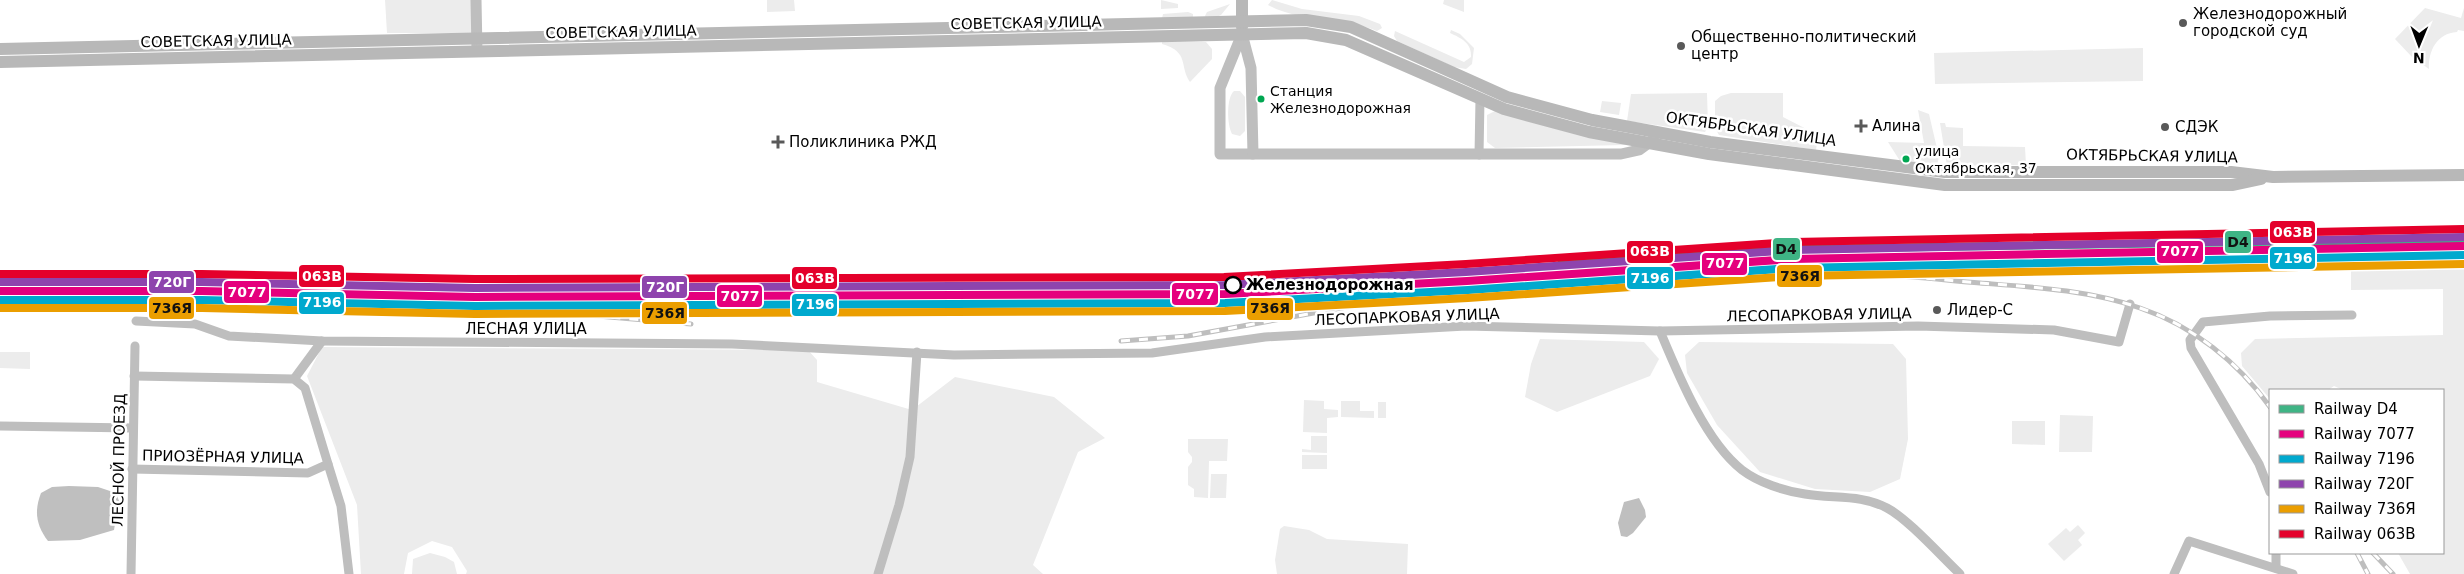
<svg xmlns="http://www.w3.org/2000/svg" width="2464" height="574" font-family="'DejaVu Sans',sans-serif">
<rect width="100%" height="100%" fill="#fff"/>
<g fill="#ececec">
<polygon points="385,0 471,0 472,33 387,33"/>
<polygon points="767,0 794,0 795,11 767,12"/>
<polygon points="1161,0 1178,4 1178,8 1161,9"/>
<path d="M1272,0L1302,9L1359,16L1380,24L1382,28L1377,31C1342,17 1301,23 1268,5Z"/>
<polygon points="1444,0 1464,0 1464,12 1443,4"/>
<polygon points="1230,4 1221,15 1202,22 1207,12"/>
<path d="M2425,8L2461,18L2464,8V31L2458,30L2457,32C2437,33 2428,51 2429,69L2412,57L2395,39Z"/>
<polygon points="1188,12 1193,14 1193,22 1161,23 1163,14"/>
<path d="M1451,30L1460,34L1474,48L1472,64L1466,69L1454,67L1397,41L1394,36L1395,31L1464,62L1471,57C1472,43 1461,38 1450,33Z"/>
<path d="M1162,41L1206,42L1212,49V59L1190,82C1179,66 1190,52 1162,44Z"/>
<polygon points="2143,48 2143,81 1935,84 1934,53"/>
<path d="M1234,91H1240L1245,97V131L1240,136L1232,134C1227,125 1226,98 1234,91Z"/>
<polygon points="1707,93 1708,127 1705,132 1627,121 1631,94"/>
<polygon points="1731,93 1783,93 1783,117 1818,135 1816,150 1719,135 1715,128 1715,101 1721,96"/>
<polygon points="1602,101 1621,103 1619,115 1600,112"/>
<polygon points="1918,110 1929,114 1939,157 1937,165 1900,161 1888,142 1924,143"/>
<polygon points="1495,111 1625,144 1625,145 1495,148 1487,142 1487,115"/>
<polygon points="1940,123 1945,123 1946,127 1963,128 1963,146 2025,147 2026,165 1947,166"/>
<polygon points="2464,261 2464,574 2410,574 2398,553 2443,553 2443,390 2343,390 2334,386 2328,390 2270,390 2270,399 2242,366 2241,353 2255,339 2443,335 2443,289 2351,290 2351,262"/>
<polygon points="1540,339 1644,342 1659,359 1650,376 1557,412 1525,397 1531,364"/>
<polygon points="1699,342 1893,344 1906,359 1908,439 1900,479 1870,492 1815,489 1760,472 1717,425 1687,373 1685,355"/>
<polygon points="322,347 808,350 817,360 817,382 912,410 955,377 1054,397 1105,438 1078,452 1033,565 1043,574 466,574 467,571 452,547 432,541 408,553 404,574 361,574 357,505 307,376"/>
<polygon points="0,352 30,352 30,369 0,368"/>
<polygon points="1304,400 1324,401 1324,409 1338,410 1338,417 1327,418 1327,433 1303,432"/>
<polygon points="1341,401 1360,401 1360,411 1374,411 1374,418 1341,417"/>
<rect x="1378" y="402" width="8" height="16"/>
<polygon points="2060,415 2093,416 2092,452 2059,452"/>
<polygon points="2012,421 2045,421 2045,445 2012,444"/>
<polygon points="1311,436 1327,436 1327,453 1302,452 1302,449 1311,450"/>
<polygon points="1188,439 1228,439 1227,461 1209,461 1208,498 1194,497 1194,489 1188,485 1188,467 1192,462 1192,457 1188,452"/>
<rect x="1302" y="455" width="25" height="14"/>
<polygon points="1211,474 1227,474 1226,498 1210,498"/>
<polygon points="2078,525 2085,533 2078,540 2082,545 2064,561 2048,544 2066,528 2070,532"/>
<polygon points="1284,526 1309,530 1327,539 1408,544 1407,574 1277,574 1275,560 1280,529"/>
<polygon points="430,553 445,557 454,562 457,574 412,574 413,559"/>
</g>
<g fill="#bfbfbf">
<path d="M69,486L98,487L116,493L119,501L114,530L80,540L48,541C36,525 34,511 41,493L52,487Z"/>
<polygon points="1639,498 1645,510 1646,517 1633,533 1627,537 1621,536 1618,523 1624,502"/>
</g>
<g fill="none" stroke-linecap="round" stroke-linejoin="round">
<g stroke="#bebebe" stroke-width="9">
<polyline points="1479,155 1480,99"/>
<polyline points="136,321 195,324 229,336 322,341 732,344 954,355 1152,353 1265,337 1466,326 1660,331 1918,326 2054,330 2119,342 2130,304"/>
<path d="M1660,331C1678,374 1705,441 1742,470C1759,483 1785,491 1805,494C1833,499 1861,494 1887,508C1908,519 1941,556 1960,574"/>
<polyline points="294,379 322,341"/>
<polyline points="0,426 133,428"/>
<polyline points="328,464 341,506 349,574"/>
<polyline points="132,469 308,473 328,464 305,388 294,379 134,376"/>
<polyline points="2270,492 2259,464 2191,348 2190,340 2203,322 2270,316 2352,315"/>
<polyline points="2276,568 2276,553"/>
<polyline points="131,574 135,346"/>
<polyline points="878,574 899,505 910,457 917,352"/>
<polyline points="2174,574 2189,541 2293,574"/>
</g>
<g stroke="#bebebe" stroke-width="11">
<polyline points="476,0 477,51"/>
<polyline points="1242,34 1220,88 1220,154 1621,154 1639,150 1654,139"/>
<polyline points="1242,34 1251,68 1253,154"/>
</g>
<g stroke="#b8b8b8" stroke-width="12">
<polyline points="1242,0 1242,27"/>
<polyline points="0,49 1306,20 1351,27 1507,97 1592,120 1710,142 1945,172 2231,172 2273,177 2464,175"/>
<polyline points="0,62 1306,33 1346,40 1504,109 1589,132 1709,154 1945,185 2233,185 2261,179"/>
</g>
<defs>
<g id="rail">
<path d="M1621,286C1681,281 1742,274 1802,273C1861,271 1921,278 1980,283C2033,287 2089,290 2140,308C2193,326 2238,362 2270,407"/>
<polyline points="0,298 79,297 278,310 586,315 691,324"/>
<polyline points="1121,341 1188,336 1352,306 1491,289"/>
<polyline points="2357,553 2368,574"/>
<polyline points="2373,553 2393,574"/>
</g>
</defs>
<use href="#rail" stroke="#bebebe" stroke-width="5"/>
<use href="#rail" stroke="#fff" stroke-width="3" stroke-dasharray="9" stroke-linecap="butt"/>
<defs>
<polyline id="rail-1" points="1561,264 1793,249 2464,239"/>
<polyline id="rail-2" points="0,291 202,291 475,297 1225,294 1467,281 1793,259 2464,246"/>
<polyline id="rail-3" points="0,300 202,300 475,306 1225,303 1468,290 1793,268 2464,255"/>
<polyline id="rail-4" points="0,282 202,282 475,288 1225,285 1466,272 1793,250 2464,237"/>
<polyline id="rail-5" points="0,308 202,308 475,314 1225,311 1468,298 1794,276 2464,264"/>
<polyline id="rail-6" points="0,274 202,274 475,279 1224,277 1466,264 1793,242 2464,229"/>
</defs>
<use href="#rail-1" stroke="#fff" stroke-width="11"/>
<use href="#rail-2" stroke="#fff" stroke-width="11"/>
<use href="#rail-3" stroke="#fff" stroke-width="11"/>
<use href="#rail-4" stroke="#fff" stroke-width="11"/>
<use href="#rail-5" stroke="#fff" stroke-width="11"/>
<use href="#rail-6" stroke="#fff" stroke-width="11"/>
<use href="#rail-1" stroke="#3fb485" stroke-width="8"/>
<use href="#rail-2" stroke="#e5007d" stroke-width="8"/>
<use href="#rail-3" stroke="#00a9ce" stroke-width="8"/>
<use href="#rail-4" stroke="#8e44ad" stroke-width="8"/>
<use href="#rail-5" stroke="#eb9e00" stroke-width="8"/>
<use href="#rail-6" stroke="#e4002b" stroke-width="8"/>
</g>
<g fill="#595959" stroke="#fff" stroke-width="2">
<circle cx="2183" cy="23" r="5"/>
<circle cx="1681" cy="46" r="5"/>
<path d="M1858.5 118.5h5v5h5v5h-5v5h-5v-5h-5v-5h5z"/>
<circle cx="2165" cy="127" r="5"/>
<path d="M775.5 134.5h5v5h5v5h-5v5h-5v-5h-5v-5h5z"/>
<circle cx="1937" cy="310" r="5"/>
</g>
<g fill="#00a651" stroke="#fff" stroke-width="2">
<circle cx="1261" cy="99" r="4.5"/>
<circle cx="1906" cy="159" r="4.5"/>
</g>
<circle fill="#fff" stroke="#000" stroke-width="2.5" cx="1233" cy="285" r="8"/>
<g text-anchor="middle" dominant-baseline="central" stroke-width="5" stroke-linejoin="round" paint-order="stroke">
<g font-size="14" fill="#000" stroke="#fff" text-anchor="start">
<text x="1270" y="91">Станция<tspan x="1270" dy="17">Железнодорожная</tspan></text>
<text x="1915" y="151">улица<tspan x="1915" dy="17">Октябрьская, 37</tspan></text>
</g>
<g font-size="15" fill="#000" stroke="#fff" text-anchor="start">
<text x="2193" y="14">Железнодорожный<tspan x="2193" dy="17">городской суд</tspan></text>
<text x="1691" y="37">Общественно-политический<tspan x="1691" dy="17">центр</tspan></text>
<text x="1872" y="126">Алина</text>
<text x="2175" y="127">СДЭК</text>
<text x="789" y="142">Поликлиника РЖД</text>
<text x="1947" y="310">Лидер-С</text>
</g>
<g font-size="15" fill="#000" stroke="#fff">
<text transform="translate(1026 23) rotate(-1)">СОВЕТСКАЯ УЛИЦА</text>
<text transform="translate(621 32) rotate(-1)">СОВЕТСКАЯ УЛИЦА</text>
<text transform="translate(216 41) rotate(-1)">СОВЕТСКАЯ УЛИЦА</text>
<text transform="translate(1751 129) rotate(8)">ОКТЯБРЬСКАЯ УЛИЦА</text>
<text transform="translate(2152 156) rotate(1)">ОКТЯБРЬСКАЯ УЛИЦА</text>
<text transform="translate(1819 315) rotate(-1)">ЛЕСОПАРКОВАЯ УЛИЦА</text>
<text transform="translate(1407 317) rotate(-2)">ЛЕСОПАРКОВАЯ УЛИЦА</text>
<text x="526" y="329">ЛЕСНАЯ УЛИЦА</text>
<text transform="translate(223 457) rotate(1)">ПРИОЗЁРНАЯ УЛИЦА</text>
<text transform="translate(119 460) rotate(-89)">ЛЕСНОЙ ПРОЕЗД</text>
</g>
<g font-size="15" font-weight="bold" fill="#000" stroke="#fff" text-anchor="start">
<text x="1246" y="285">Железнодорожная</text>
</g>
</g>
<g stroke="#fff" stroke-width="2">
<rect x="2269" y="220" width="47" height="24" rx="5" fill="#e4002b"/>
<rect x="2224" y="230" width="28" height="24" rx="5" fill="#3fb485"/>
<rect x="1772" y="237" width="29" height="24" rx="5" fill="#3fb485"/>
<rect x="2156" y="240" width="48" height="24" rx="5" fill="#e5007d"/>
<rect x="1626" y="240" width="48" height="24" rx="5" fill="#e4002b"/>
<rect x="2269" y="246" width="47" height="24" rx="5" fill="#00a9ce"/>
<rect x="1701" y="252" width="47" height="24" rx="5" fill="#e5007d"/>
<rect x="1776" y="264" width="47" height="24" rx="5" fill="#eb9e00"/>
<rect x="298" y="264" width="47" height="24" rx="5" fill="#e4002b"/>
<rect x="1626" y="266" width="48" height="24" rx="5" fill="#00a9ce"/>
<rect x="791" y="266" width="47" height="24" rx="5" fill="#e4002b"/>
<rect x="148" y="270" width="47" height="24" rx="5" fill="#8e44ad"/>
<rect x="641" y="275" width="47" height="24" rx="5" fill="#8e44ad"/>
<rect x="223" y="280" width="47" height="24" rx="5" fill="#e5007d"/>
<rect x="1171" y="282" width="48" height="24" rx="5" fill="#e5007d"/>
<rect x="716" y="284" width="47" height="24" rx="5" fill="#e5007d"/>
<rect x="298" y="291" width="47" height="24" rx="5" fill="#00a9ce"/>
<rect x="791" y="293" width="47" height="24" rx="5" fill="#00a9ce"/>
<rect x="148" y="296" width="47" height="24" rx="5" fill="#eb9e00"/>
<rect x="1246" y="297" width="48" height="24" rx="5" fill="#eb9e00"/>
<rect x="641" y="301" width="47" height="24" rx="5" fill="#eb9e00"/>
</g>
<g font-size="14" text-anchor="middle" font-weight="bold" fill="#fff">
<text x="2293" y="237">063В</text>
<text x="2180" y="256">7077</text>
<text x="1650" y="256">063В</text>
<text x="2293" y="263">7196</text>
<text x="1725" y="268">7077</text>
<text x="322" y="281">063В</text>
<text x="1650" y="283">7196</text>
<text x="815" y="283">063В</text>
<text x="172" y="287">720Г</text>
<text x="665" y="292">720Г</text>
<text x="247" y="297">7077</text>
<text x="1195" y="299">7077</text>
<text x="740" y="301">7077</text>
<text x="322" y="307">7196</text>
<text x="815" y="309">7196</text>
</g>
<g font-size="14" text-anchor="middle" font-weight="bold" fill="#111">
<text x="2238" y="247">D4</text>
<text x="1786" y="254">D4</text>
<text x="1800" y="281">736Я</text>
<text x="172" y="313">736Я</text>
<text x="1270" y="313">736Я</text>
<text x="665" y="318">736Я</text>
</g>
<rect x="2269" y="389" width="175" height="165" fill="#ffffff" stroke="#999999"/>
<rect x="2279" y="405" width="25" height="8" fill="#3fb485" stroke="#999999"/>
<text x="2314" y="414" font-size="15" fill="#000000">Railway D4</text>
<rect x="2279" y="430" width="25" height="8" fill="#e5007d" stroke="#999999"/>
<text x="2314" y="439" font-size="15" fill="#000000">Railway 7077</text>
<rect x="2279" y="455" width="25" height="8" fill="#00a9ce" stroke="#999999"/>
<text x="2314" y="464" font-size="15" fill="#000000">Railway 7196</text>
<rect x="2279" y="480" width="25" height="8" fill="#8e44ad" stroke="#999999"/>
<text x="2314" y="489" font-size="15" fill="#000000">Railway 720Г</text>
<rect x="2279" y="505" width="25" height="8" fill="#eb9e00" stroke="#999999"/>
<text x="2314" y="514" font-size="15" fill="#000000">Railway 736Я</text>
<rect x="2279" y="530" width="25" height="8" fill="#e4002b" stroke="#999999"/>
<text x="2314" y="539" font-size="15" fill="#000000">Railway 063В</text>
<g transform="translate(2419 45) rotate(181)" stroke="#ffffff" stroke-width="4" paint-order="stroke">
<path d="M0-4L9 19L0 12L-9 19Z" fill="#000000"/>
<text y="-8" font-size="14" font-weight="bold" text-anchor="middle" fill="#000000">N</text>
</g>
</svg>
